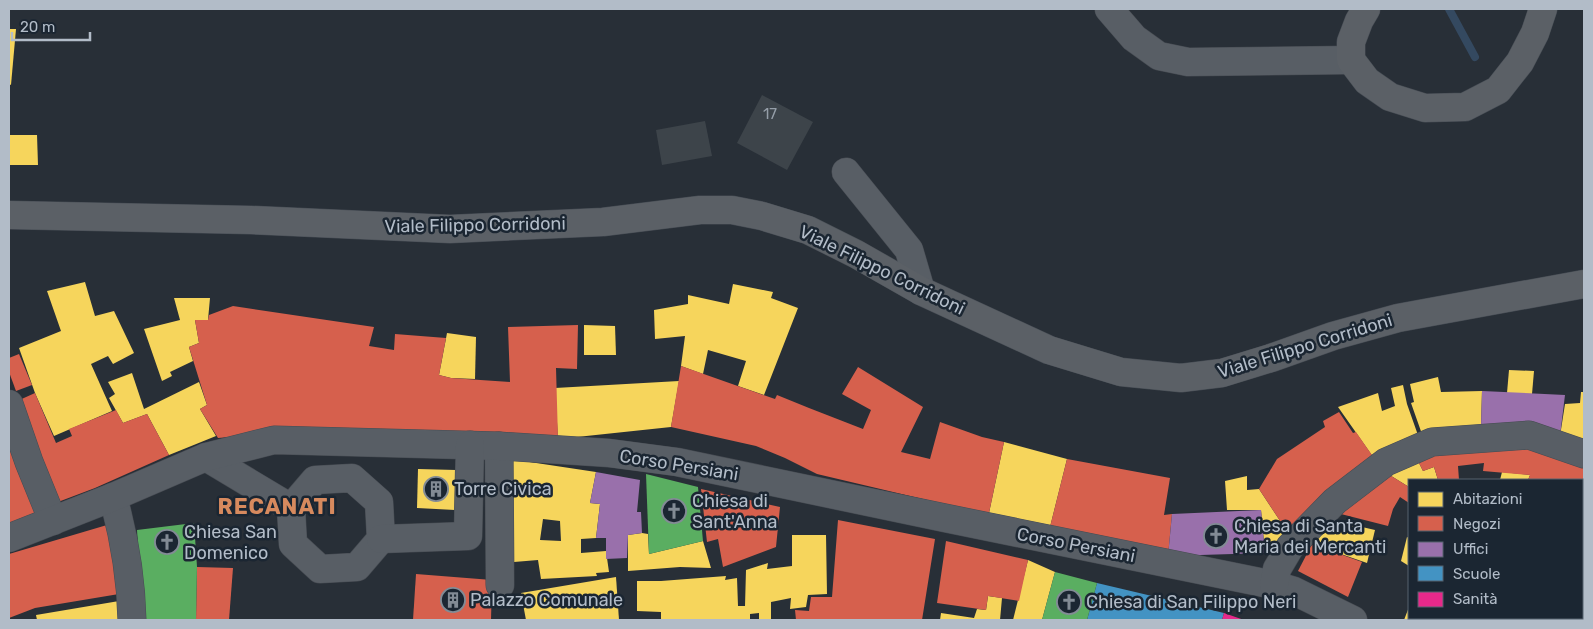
<svg xmlns="http://www.w3.org/2000/svg" width="1593" height="629" font-family="Rubik,sans-serif">
<rect width="100%" height="100%" fill="#282f37"/>
<g fill="#f6d55c" fill-rule="evenodd">
<polygon points="9,29 16,29 11,85 9,84"/>
<polygon points="9,135 37,135 38,165 9,165"/>
<polygon points="85,282 95,316 114,311 134,353 113,364 108,356 91,364 112,411 54,436 35,393 19,348 61,331 47,291"/>
<polygon points="733,284 773,292 771,298 798,308 764,395 738,386 746,361 708,350 703,374 681,366 685,336 655,339 654,310 688,304 688,295 729,304"/>
<polygon points="174,298 210,298 208,320 195,320 199,343 189,347 193,361 170,372 172,376 162,381 144,329 180,320"/>
<polygon points="584,325 615,326 616,355 584,355"/>
<polygon points="447,333 476,337 475,379 451,378 439,375"/>
<polygon points="1509,370 1534,371 1532,394 1507,393"/>
<polygon points="132,373 144,409 199,382 207,405 200,409 216,436 169,455 147,414 123,423 109,398 115,394 108,382"/>
<polygon points="1438,377 1441,392 1482,391 1481,427 1423,437 1411,403 1414,402 1410,384"/>
<polygon points="679,381 671,427 558,439 555,388"/>
<polygon points="1403,385 1407,404 1419,438 1376,461 1338,407 1378,393 1382,411 1395,406 1391,388"/>
<polygon points="1581,392 1584,392 1584,444 1560,436 1565,404 1580,403"/>
<polygon points="1004,442 1067,459 1050,527 989,513"/>
<path d="M503,458L596,472L590,503L600,504L596,538L581,539V553L606,551L609,572L596,573L597,576L541,579L538,560L503,563ZM543,519L560,521L561,541L540,540Z"/>
<polygon points="1417,459 1423,471 1434,467 1438,480 1409,480 1409,487 1388,474"/>
<polygon points="418,469 456,470 455,510 417,508"/>
<polygon points="1502,472 1530,475 1528,480 1500,480"/>
<polygon points="1247,476 1247,490 1259,489 1290,536 1265,553 1261,510 1227,510 1225,481"/>
<polygon points="1332,520 1375,530 1367,563 1312,544"/>
<polygon points="642,533 648,534 649,554 703,541 711,568 680,567 628,571 628,535"/>
<polygon points="792,535 826,535 827,594 808,595 806,607 790,609 791,598 771,602 771,620 759,620 759,613 750,614 750,620 661,620 661,612 637,611 637,581 661,581 726,576 725,580 737,578 738,606 745,606 746,570 768,563 767,569 792,566"/>
<polygon points="1407,537 1409,538 1409,566 1401,561"/>
<polygon points="1028,560 1055,572 1042,620 1013,620"/>
<polygon points="616,577 619,620 526,620 521,593"/>
<polygon points="1582,593 1584,593 1584,603 1582,610"/>
<polygon points="988,596 1002,598 1000,620 940,620 941,613 974,618 977,609 986,610"/>
<polygon points="125,600 125,620 37,620 36,615"/>
<polygon points="1409,607 1409,618 1445,618 1444,620 1404,620"/>
<polygon points="1473,618 1532,618 1531,620 1472,620"/>
</g>
<g fill="#d6604d">
<polygon points="233,306 374,327 369,346 394,350 395,334 446,338 439,375 451,378 510,382 508,327 578,325 577,369 556,368 558,439 276,433 218,438 200,409 207,405 189,347 199,343 195,320 208,320 209,315"/>
<polygon points="19,354 32,385 16,391 9,372 9,358"/>
<polygon points="681,366 775,399 777,395 809,408 863,429 871,410 842,394 858,367 923,407 901,452 930,459 940,422 982,437 1004,442 989,513 965,509 817,474 785,458 756,446 671,427"/>
<polygon points="35,393 56,443 72,436 69,429 116,410 123,423 147,414 169,455 95,488 50,505 15,402"/>
<polygon points="1339,412 1353,433 1356,432 1376,461 1290,536 1259,489 1277,459 1325,427 1323,421"/>
<polygon points="9,428 45,508 9,525"/>
<polygon points="1541,445 1584,463 1584,499 1582,504 1582,480 1528,480 1530,475 1483,471 1484,463 1458,466 1459,480 1438,480 1434,467 1423,471 1417,459 1435,452"/>
<polygon points="1067,459 1170,478 1164,515 1172,514 1168,556 1050,527"/>
<polygon points="1388,474 1409,487 1409,503 1400,497 1393,509 1388,526 1337,513"/>
<polygon points="701,489 780,507 776,547 723,567 718,539 707,542"/>
<polygon points="838,520 935,539 922,620 796,620 795,610 809,611 811,597 832,597"/>
<polygon points="1584,522 1584,581 1582,580 1582,527"/>
<polygon points="107,525 125,593 35,608 9,618 9,554"/>
<polygon points="946,541 1028,560 1019,601 988,596 986,610 937,603"/>
<polygon points="1312,544 1362,562 1348,597 1298,571"/>
<polygon points="197,567 233,568 229,620 196,620"/>
<polygon points="416,574 492,580 491,620 413,620"/>
</g>
<g fill="#9970ab">
<polygon points="1482,391 1565,395 1560,436 1481,427"/>
<polygon points="596,472 640,480 637,512 641,512 642,533 628,535 627,558 606,559 606,538 596,538 600,504 590,503"/>
<polygon points="1261,510 1265,553 1168,556 1172,514"/>
</g>
<polygon fill="#4393c3" points="1097,583 1224,613 1222,620 1087,620"/>
<polygon fill="#e7298a" points="1224,613 1244,620 1222,620"/>
<g fill="#5aae61">
<polygon points="646,474 698,487 703,541 649,554"/>
<polygon points="194,523 197,567 196,620 143,620 137,530"/>
<polygon points="1055,572 1097,583 1087,620 1042,620"/>
</g>
<g fill="none" stroke-linecap="round" stroke-linejoin="round">
<polyline stroke="#344960" stroke-width="8" points="1449,9 1475,57"/>
</g>
<g fill="#3d444a">
<polygon points="762,95 813,122 787,170 737,143"/>
<polygon points="705,121 712,156 662,165 656,130"/>
</g>
<g fill="none" stroke-linecap="round" stroke-linejoin="round">
<defs>
<g id="minor">
<polyline points="1109,9 1134,38 1159,56 1188,62 1351,60"/>
<polyline points="846,172 909,250 921,291"/>
<polyline points="9,404 29,462 53,521"/>
<polyline points="499,446 500,585"/>
<polyline points="206,457 291,508"/>
<polygon points="352,478 379,502 381,539 357,567 320,569 293,544 291,508 315,480"/>
<path d="M113,497C124,536 131,579 132,620"/>
<polyline points="9,538 113,497 206,457 274,440 499,446 609,453 677,462 945,518 1274,585 1294,591 1353,620"/>
<polyline points="381,539 468,536 470,445"/>
<polyline points="1274,585 1277,569 1290,547 1335,501 1386,462 1432,442 1529,435 1584,454"/>
</g>
<g id="major">
<polyline points="1366,9 1359,21 1351,42 1351,60 1367,81 1390,97 1425,108 1465,107 1498,90 1520,62 1535,33 1543,9"/>
<polyline points="9,215 251,220 450,229 603,222 700,210 732,210 762,216 808,230 856,254 921,291 1049,350 1121,372 1181,378 1222,373 1271,358 1333,336 1398,318 1584,284"/>
</g>
</defs>
<use href="#minor" stroke="#464b52" stroke-width="29"/>
<use href="#major" stroke="#464c54" stroke-width="29"/>
<use href="#minor" stroke="#585e65" stroke-width="28"/>
<use href="#major" stroke="#5b6066" stroke-width="28"/>
</g>
<defs>
<symbol id="building-ring" viewBox="-11 -11 22 22"><circle r="9.5" fill="#1b2632" stroke="#828b95" stroke-width="1.5"/><path d="M-4-6H4V6H1V3H-1V6H-4ZM-2.5-4.3h1.7v1.8h-1.7ZM.8-4.3h1.7v1.8H.8ZM-2.5-1h1.7V.8h-1.7ZM.8-1h1.7V.8H.8Z" fill="#828b95"/></symbol>
<symbol id="church-ring" viewBox="-11 -11 22 22"><circle r="9.5" fill="#1b2632" stroke="#828b95" stroke-width="1.5"/><path d="M-1.2-6h2.4v3.5h3.3v2.4h-3.3V6h-2.4V-.1h-3.3v-2.4h3.3Z" fill="#828b95"/></symbol>
</defs>
<g fill-rule="evenodd">
<use href="#building-ring" x="422" y="475" width="28" height="28"/>
<use href="#church-ring" x="660" y="497" width="28" height="28"/>
<use href="#church-ring" x="1202" y="522" width="28" height="28"/>
<use href="#church-ring" x="153" y="528" width="28" height="28"/>
<use href="#building-ring" x="439" y="586" width="28" height="28"/>
<use href="#church-ring" x="1055" y="588" width="28" height="28"/>
</g>
<g text-anchor="middle" dominant-baseline="central" stroke-width="5" stroke-linejoin="round" paint-order="stroke">
<g font-size="15" fill="#959ea8">
<text x="770" y="114">17</text>
</g>
<g font-size="18" fill="#b2bcc8" stroke="#1b2632">
<text transform="translate(475 225) rotate(-1)">Viale Filippo Corridoni</text>
<text transform="translate(882 270) rotate(26)">Viale Filippo Corridoni</text>
<text transform="translate(1305 346) rotate(-17)">Viale Filippo Corridoni</text>
<text transform="translate(679 465) rotate(9)">Corso Persiani</text>
<text transform="translate(1076 545) rotate(11)">Corso Persiani</text>
</g>
<g font-size="18" fill="#b2bcc8" stroke="#1b2632" text-anchor="start">
<text x="454" y="489">Torre Civica</text>
<text x="692" y="501">Chiesa di<tspan x="692" dy="21">Sant'Anna</tspan></text>
<text x="1234" y="526">Chiesa di Santa<tspan x="1234" dy="21">Maria dei Mercanti</tspan></text>
<text x="184" y="532">Chiesa San<tspan x="184" dy="21">Domenico</tspan></text>
<text x="470" y="600">Palazzo Comunale</text>
<text x="1086" y="602">Chiesa di San Filippo Neri</text>
</g>
<g font-size="22" font-weight="bold" letter-spacing="1" fill="#d78a5e" stroke="#1b2632">
<text x="277" y="506">RECANATI</text>
</g>
</g>
<rect width="1593" height="629" fill="none" stroke="#b2bcc8" stroke-width="20"/>
<rect x="1408" y="479" width="175" height="140" fill="#1b2632" stroke="#57626e"/>
<rect x="1418" y="492" width="25" height="15" fill="#f6d55c" stroke="#57626e"/>
<text x="1453" y="504" font-size="15" fill="#b2bcc8">Abitazioni</text>
<rect x="1418" y="516" width="25" height="15" fill="#d6604d" stroke="#57626e"/>
<text x="1453" y="529" font-size="15" fill="#b2bcc8">Negozi</text>
<rect x="1418" y="542" width="25" height="15" fill="#9970ab" stroke="#57626e"/>
<text x="1453" y="554" font-size="15" fill="#b2bcc8">Uffici</text>
<rect x="1418" y="566" width="25" height="15" fill="#4393c3" stroke="#57626e"/>
<text x="1453" y="579" font-size="15" fill="#b2bcc8">Scuole</text>
<rect x="1418" y="592" width="25" height="15" fill="#e7298a" stroke="#57626e"/>
<text x="1453" y="604" font-size="15" fill="#b2bcc8">Sanità</text>
<path d="M12 32v8h78v-8" fill="none" stroke="#b2bcc8" stroke-width="2.5"/>
<text x="20" y="32" font-size="15" fill="#b2bcc8" stroke="#1b2632" stroke-width="4" paint-order="stroke">20 m</text>
</svg>
